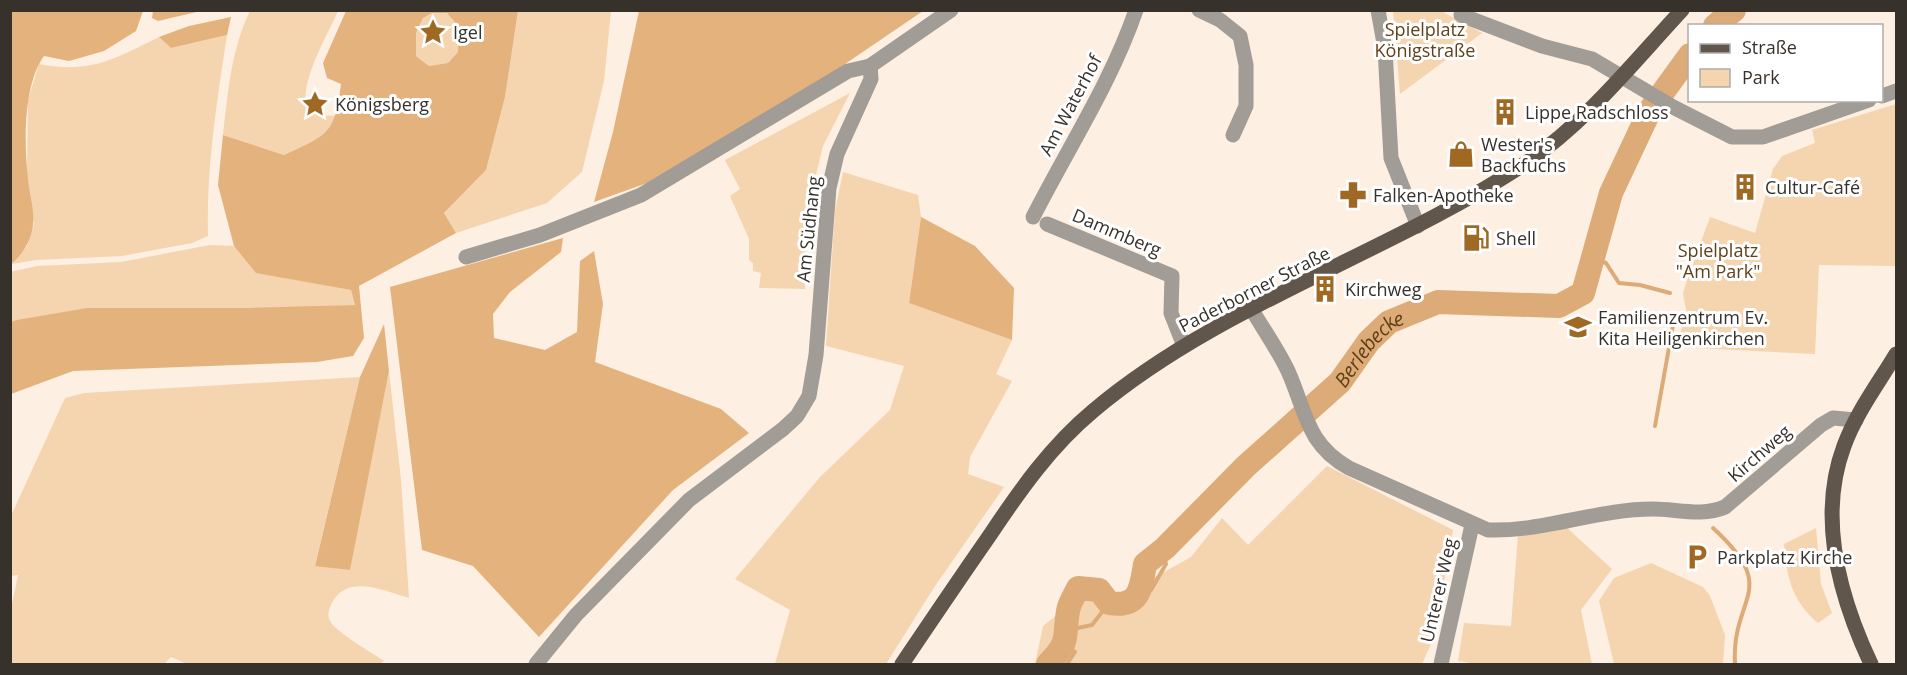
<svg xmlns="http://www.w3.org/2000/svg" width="1907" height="675" font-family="'Open Sans',sans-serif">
<rect width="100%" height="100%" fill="#fdefe1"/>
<g fill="#f5d4b0">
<path d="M250,11H338C330,30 293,93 310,110C316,117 329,115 337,116L324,137L284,155L223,135C228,92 231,50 250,11Z"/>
<polygon points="518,11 611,11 604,81 582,172 547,203 456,233 444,213 486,170 505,97"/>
<polygon points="1393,11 1441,11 1482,33 1400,94"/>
<polygon points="432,13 447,13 459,27 458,52 448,63 429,66 416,56 416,33 423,18"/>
<path d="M227,35C217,101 206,168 208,236L192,243L122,256L36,260L12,264L27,246L34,224L27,176L28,100L39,64C91,74 114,59 159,37L171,48Z"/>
<polygon points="850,93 823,146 806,216 805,289 759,288 761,273 753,271 753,263 749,260 749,239 730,196 740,189 725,160"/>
<polygon points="1896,104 1896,266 1819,265 1815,354 1675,347 1687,314 1683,294 1685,286 1710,217 1755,233 1773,169 1782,156 1815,143 1812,130"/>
<polygon points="843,172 918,195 921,217 909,303 1012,340 996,374 1012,381 970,457 968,474 1004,487 935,586 886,664 775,664 790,610 735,579 820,477 890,410 904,366 826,346 835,211"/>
<polygon points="210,245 234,246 256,272 351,290 355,305 11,322 10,272 37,266 121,262"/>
<path d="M389,371L401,480L409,598C385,591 349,574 333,601C330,606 327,613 329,619C333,631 373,653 384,661L379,664H187L171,657L164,664H11V609L18,575L11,576L10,518L65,398L84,393L360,377L315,565L349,570Z"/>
<polygon points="1327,466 1453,530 1435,635 1422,664 1035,664 1043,626 1081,596 1121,596 1191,557 1222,518 1248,545"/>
<polygon points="1565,526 1612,569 1581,610 1592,664 1477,664 1458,661 1464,623 1511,626 1518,535"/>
<path d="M1816,528L1821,584L1832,613L1818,623C1791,600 1787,577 1784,544Z"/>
<polygon points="1651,563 1703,587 1710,596 1725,635 1723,664 1614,664 1599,601 1614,578"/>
</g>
<g fill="#e3b27d" fill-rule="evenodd">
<path d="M11,10L143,11L136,31L104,51L69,61L44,56C23,85 24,143 28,179C29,193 35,211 33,225C31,241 23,254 11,264Z"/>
<polygon points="153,11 153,10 201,11 158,21 152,18"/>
<path d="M346,11H518L505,97L486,170L444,213L456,233L359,286L364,338L353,356L317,362L73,371L11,394V322L17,320L87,308H249L355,305L351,290L256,273L234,246L218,185L223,135L284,155C328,135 335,134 341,84L327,78L323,63ZM432,13H447L459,27L458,52L448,63L429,66L416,56V33L423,18Z"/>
<polygon points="639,11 923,11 823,79 647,183 594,202 613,132"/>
<polygon points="231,17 227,35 171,48 159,37 189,26"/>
<polygon points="921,217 975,246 1014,288 1012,340 909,303"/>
<polygon points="563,238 561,252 510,292 493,314 494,338 545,350 577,332 580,261 594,251 603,304 595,362 721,409 749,433 673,490 539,637 473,566 422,550 390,287"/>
<polygon points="384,324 389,371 350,570 315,566 360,377"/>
</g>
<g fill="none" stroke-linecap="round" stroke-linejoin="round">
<g stroke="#dcab77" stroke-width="4">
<polyline points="1592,258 1606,263 1619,283 1640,285 1670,293"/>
<polyline points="1655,426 1675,314"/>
<path d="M1713,528C1782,591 1731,595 1735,664"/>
<polyline points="1140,593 1151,590 1166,564 1162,550"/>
<polyline points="1068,630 1092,625 1109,603"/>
<polyline points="1063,644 1075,652 1067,664"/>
</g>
<g stroke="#dcab77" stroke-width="24">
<polyline points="1715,26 1734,10"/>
<path id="s1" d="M1048,664C1071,640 1063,640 1068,611C1069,603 1075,595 1078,588L1099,590L1109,603C1140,608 1141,588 1145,564L1165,548L1246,466L1340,382L1369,341L1389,322L1438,302L1559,306L1583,293L1611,193L1650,110L1690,55"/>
</g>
<g stroke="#a29c96" stroke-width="15">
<polyline points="1199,10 1220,20 1240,36 1246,65 1246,106 1233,135"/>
<polyline points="1378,10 1385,49 1391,158 1418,226"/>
<polyline points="1461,15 1542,46 1592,59 1673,107 1732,137 1763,137 1869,100"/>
<polyline points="1882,96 1896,91"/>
<path d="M1033,217C1068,148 1111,83 1136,10"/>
<polyline points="1047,224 1172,276 1171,313 1184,346"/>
<polyline points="466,257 540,235 641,195 848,71 870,66 951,10"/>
<path d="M1252,310C1264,330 1278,350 1288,371C1306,411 1306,444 1349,468L1488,530C1543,532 1597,509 1653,509C1677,509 1702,517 1725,507L1821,425L1833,418L1856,420"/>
<polyline points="536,664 576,615 689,500 783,429 797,416 809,396 816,355 829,188 837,154 871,79 870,66"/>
<polyline points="1441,664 1472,525"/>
</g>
<g stroke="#60564c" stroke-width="15">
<path d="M902,664C931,621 960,578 990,535C1020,490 1051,446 1093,411C1218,305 1388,254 1526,163C1587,121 1632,64 1682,10"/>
<path d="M1871,664C1840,598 1817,518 1844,446C1856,413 1878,384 1896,354"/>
</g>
</g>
<defs>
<symbol id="sight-bare" viewBox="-9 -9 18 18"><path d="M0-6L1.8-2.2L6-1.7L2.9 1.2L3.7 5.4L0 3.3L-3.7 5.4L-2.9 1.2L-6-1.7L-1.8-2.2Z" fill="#9f6823" stroke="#fff" stroke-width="2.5" paint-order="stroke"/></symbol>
<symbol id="building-bare" viewBox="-9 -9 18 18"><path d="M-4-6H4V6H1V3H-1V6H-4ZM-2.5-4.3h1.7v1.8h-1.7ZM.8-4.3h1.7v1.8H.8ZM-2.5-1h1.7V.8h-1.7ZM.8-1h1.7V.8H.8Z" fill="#9f6823" stroke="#fff" stroke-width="2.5" paint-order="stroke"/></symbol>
<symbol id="shop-bare" viewBox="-9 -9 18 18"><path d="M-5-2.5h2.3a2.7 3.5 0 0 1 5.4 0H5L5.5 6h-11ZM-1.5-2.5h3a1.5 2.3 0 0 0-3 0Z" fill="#9f6823" stroke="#fff" stroke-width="2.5" paint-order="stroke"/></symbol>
<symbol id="pharmacy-bare" viewBox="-9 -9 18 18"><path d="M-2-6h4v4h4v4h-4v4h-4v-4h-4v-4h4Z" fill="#9f6823" stroke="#fff" stroke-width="2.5" paint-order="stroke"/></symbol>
<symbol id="fuel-bare" viewBox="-9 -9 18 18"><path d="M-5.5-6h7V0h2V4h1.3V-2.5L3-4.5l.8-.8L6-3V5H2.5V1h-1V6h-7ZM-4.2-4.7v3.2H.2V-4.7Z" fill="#9f6823" stroke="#fff" stroke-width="2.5" paint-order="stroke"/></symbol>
<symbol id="school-bare" viewBox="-9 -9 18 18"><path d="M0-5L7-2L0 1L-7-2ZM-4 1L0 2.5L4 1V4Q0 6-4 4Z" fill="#9f6823" stroke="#fff" stroke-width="2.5" paint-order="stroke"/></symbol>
<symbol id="parking-bare" viewBox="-9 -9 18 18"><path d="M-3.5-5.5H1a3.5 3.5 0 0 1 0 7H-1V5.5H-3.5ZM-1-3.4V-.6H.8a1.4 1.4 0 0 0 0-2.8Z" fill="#9f6823" stroke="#fff" stroke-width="2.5" paint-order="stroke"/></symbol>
</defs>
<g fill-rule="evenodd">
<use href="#sight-bare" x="414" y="13" width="38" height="38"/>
<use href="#sight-bare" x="296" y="85" width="38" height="38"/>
<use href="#building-bare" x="1486" y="93" width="38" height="38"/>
<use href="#shop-bare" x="1442" y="135" width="38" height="38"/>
<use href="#building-bare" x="1726" y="168" width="38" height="38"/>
<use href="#pharmacy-bare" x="1334" y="176" width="38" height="38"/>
<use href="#fuel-bare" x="1457" y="219" width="38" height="38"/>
<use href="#building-bare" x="1306" y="270" width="38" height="38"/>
<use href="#school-bare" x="1559" y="308" width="38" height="38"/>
<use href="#parking-bare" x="1678" y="538" width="38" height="38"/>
</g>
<g text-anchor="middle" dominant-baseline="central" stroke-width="6" stroke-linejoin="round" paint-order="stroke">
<g font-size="18" fill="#624119" stroke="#fff">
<text x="1425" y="29">Spielplatz<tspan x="1425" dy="21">Königstraße</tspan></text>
<text x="1718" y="250">Spielplatz<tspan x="1718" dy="21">"Am Park"</tspan></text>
</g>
<g font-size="18" fill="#37312c" stroke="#fff" text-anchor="start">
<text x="453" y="32">Igel</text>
<text x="335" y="104">Königsberg</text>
<text x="1525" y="112">Lippe Radschloss</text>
<text x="1481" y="144">Wester's<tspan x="1481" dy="21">Backfuchs</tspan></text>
<text x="1765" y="187">Cultur-Café</text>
<text x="1373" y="195">Falken-Apotheke</text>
<text x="1496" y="238">Shell</text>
<text x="1345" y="289">Kirchweg</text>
<text x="1598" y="317">Familienzentrum Ev.<tspan x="1598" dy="21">Kita Heiligenkirchen</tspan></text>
<text x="1717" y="557">Parkplatz Kirche</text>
</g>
<g font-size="18" fill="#37312c" stroke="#fff">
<text transform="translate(1070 105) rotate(-62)">Am Waterhof</text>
<text transform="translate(808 229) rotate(-84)">Am Südhang</text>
<text transform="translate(1117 232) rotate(23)">Dammberg</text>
<text transform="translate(1254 289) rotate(-27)">Paderborner Straße</text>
<text transform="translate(1759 453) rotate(-41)">Kirchweg</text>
<text transform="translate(1438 590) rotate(-77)">Unterer Weg</text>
</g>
<g font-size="20" font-style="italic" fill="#603f17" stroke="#fff">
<text stroke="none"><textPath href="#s1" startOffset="496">Berlebecke</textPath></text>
</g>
</g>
<rect width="1907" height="675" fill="none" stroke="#37312c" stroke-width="24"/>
<rect x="1688" y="24" width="195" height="78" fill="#ffffff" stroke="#afadab" stroke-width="1.5"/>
<rect x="1700" y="44" width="30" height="9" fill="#60564c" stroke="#afadab" stroke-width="1.5"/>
<text x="1742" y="54" font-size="18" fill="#37312c">Straße</text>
<rect x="1700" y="69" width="30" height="18" fill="#f5d4b0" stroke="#afadab" stroke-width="1.5"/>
<text x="1742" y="84" font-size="18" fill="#37312c">Park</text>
</svg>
